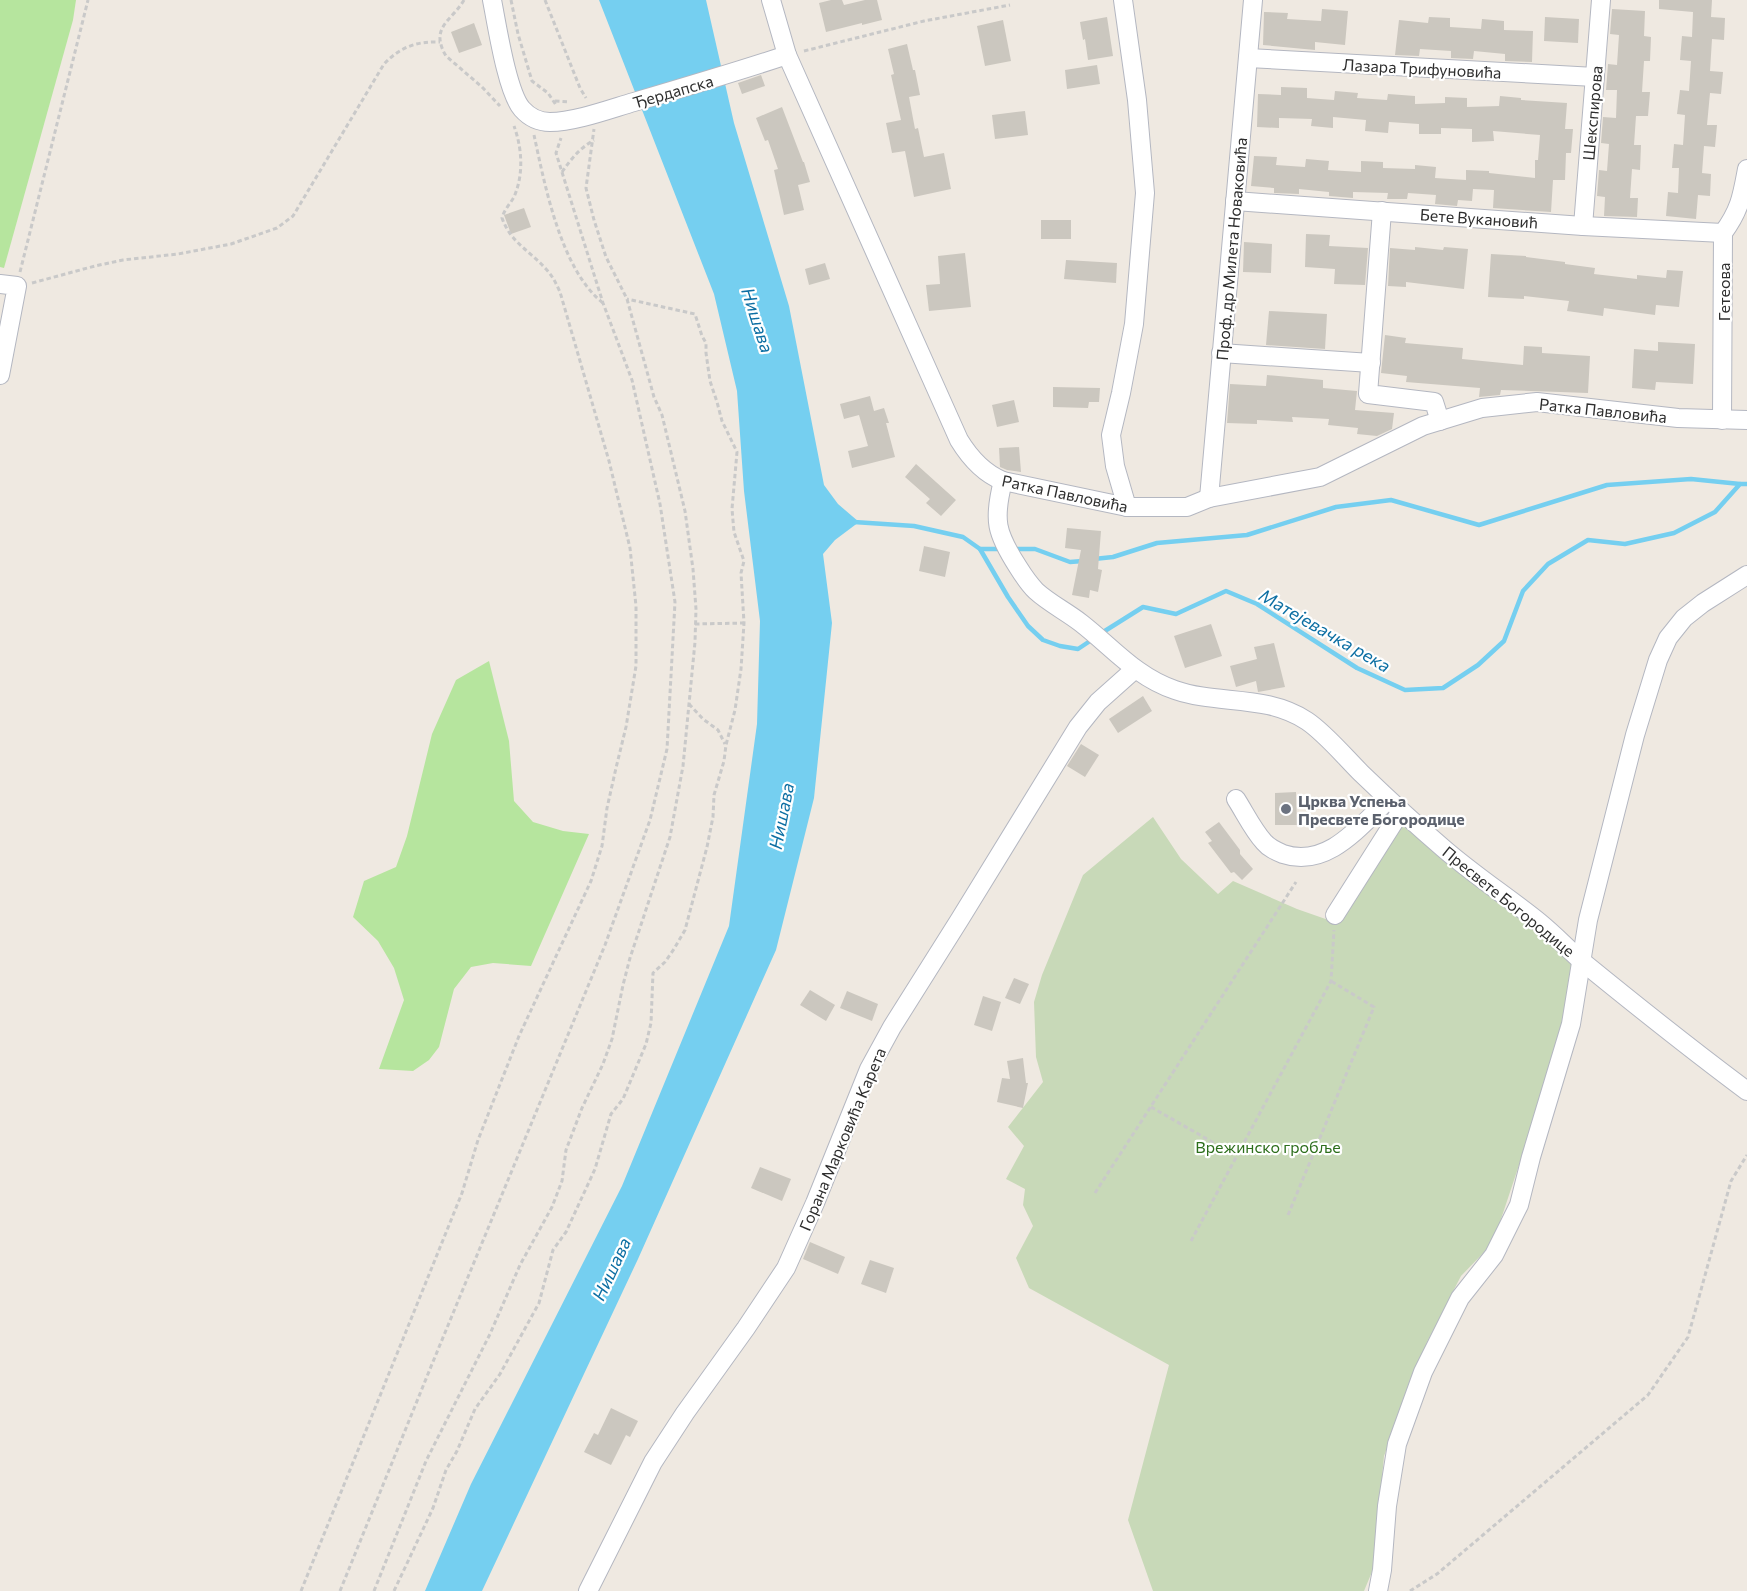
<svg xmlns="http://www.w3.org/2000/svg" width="1747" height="1591" font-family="Commissioner,sans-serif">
<rect width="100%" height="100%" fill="#efe9e1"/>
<g fill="#b6e59e">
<polygon points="0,0 76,0 73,20 4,268 0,267"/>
<polygon points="489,661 509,741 514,801 533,822 563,831 589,834 531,966 493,963 471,967 454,989 439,1047 429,1060 413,1071 379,1069 404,1000 394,968 378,941 353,917 364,881 396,867 407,836 432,734 456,680"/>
</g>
<polygon fill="#c8d9b8" points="1153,817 1181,859 1218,894 1233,881 1297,909 1337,923 1395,820 1513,911 1573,963 1564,1015 1541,1099 1493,1243 1461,1276 1427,1342 1384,1456 1374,1567 1364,1591 1153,1591 1128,1520 1169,1365 1029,1288 1016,1258 1033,1226 1023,1205 1025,1189 1006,1179 1024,1146 1008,1127 1043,1082 1036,1057 1034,1002 1042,975 1083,875"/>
<polygon fill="#75cff0" points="599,0 706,0 734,123 789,306 824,485 838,504 859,522 835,540 823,554 832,623 814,798 776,950 638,1259 482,1591 425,1591 471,1484 622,1186 729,926 757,724 760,621 744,491 737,391 714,294"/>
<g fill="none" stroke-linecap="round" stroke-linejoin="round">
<g stroke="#75cff0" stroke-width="4.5">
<polyline points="854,522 914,526 963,537 980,549 1008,597 1028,626 1043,640 1060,646 1078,649 1093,639"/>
<polyline points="980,549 1001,549"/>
<polyline points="1013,549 1035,549 1070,562 1083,561"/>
<polyline points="1094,559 1113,557 1157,543 1247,535 1336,507 1391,500 1479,525 1607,485 1691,479 1740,484"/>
<polyline points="1100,634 1143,607 1176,614 1226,591 1257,604 1357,668 1405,690 1443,688 1478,665 1504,641 1523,591 1548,564 1588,540 1625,544 1674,533 1715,512 1740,484 1747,484"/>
</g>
</g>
<g fill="#cbc7bf">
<polygon points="831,0 842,0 844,5 865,0 877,0 882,20 862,25 862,23 826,32 819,3"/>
<polygon points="1659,0 1712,0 1711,17 1725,18 1724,40 1712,39 1710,71 1723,72 1721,94 1710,93 1707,125 1717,125 1715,147 1704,146 1702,173 1711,174 1710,196 1698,195 1696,219 1666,216 1668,192 1678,193 1679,168 1672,168 1674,144 1683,145 1685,115 1677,114 1680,90 1689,91 1691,61 1680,60 1682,36 1692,37 1693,12 1659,9"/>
<polygon points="1322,9 1348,11 1345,45 1315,42 1315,50 1263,45 1264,12 1288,13 1287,19 1321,21"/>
<polygon points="1612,9 1645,11 1644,36 1651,37 1650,61 1644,61 1642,92 1650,92 1648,116 1636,116 1634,145 1641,145 1640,170 1632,169 1630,198 1638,198 1637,217 1604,216 1605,197 1597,196 1599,170 1607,171 1609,144 1601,143 1603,117 1616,118 1617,90 1606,90 1608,64 1617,65 1619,35 1610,34"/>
<polygon points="1107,17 1113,56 1088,60 1085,39 1083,40 1080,22"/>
<polygon points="1429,17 1450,18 1450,27 1481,29 1482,19 1504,21 1504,30 1533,31 1532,62 1505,61 1505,54 1474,51 1473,59 1451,58 1451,51 1420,49 1419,56 1395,55 1399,20 1428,23"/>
<polygon points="1545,17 1579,19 1578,43 1544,41"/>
<polygon points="1003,20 1011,61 985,66 977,26"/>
<polygon points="474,23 482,45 459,53 451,32"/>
<polygon points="907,44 913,70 915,70 920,95 909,97 915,129 918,128 924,157 944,153 951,189 914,197 905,151 892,153 886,123 901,120 891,75 894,74 888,49"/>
<polygon points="1097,65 1100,84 1067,89 1065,70"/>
<polygon points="761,75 765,86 742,94 738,83"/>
<polygon points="1281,87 1307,88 1307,98 1334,100 1335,91 1358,93 1357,98 1387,100 1388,94 1415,96 1415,104 1445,103 1445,97 1467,98 1467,107 1499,106 1500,96 1521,98 1521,100 1567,103 1565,129 1573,129 1571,153 1566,153 1565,180 1553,180 1551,212 1493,208 1494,190 1473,189 1472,201 1458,200 1457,206 1435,204 1436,195 1408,193 1407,199 1387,199 1388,193 1353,192 1353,198 1329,196 1329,192 1299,189 1299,194 1274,193 1274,188 1251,186 1254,156 1277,157 1276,165 1305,167 1306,159 1329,161 1328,170 1361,172 1361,161 1383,162 1383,168 1415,169 1415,165 1436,167 1435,178 1466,180 1466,170 1489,171 1489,173 1535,178 1535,160 1538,160 1540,135 1493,131 1494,141 1472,142 1472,129 1441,128 1441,134 1419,134 1419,124 1389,122 1388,133 1365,131 1366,120 1333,117 1333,128 1311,126 1312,119 1279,118 1279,128 1257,127 1258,94 1281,95"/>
<polygon points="782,107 803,162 804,162 810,182 798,185 804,210 784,215 774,170 778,169 768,140 765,141 756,118"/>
<polygon points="1025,111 1028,135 995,139 992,115"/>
<polygon points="524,208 531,227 511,234 504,215"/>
<rect x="1041" y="220" width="30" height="19"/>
<polygon points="1306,234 1330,235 1329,246 1368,248 1365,285 1334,284 1335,269 1305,267"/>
<polygon points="1244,242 1272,244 1271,273 1243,272"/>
<polygon points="1415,247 1443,250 1444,247 1468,249 1464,289 1406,282 1406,287 1388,286 1390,248 1415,250"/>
<polygon points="965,253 971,307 929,311 926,285 940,284 938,256"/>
<polygon points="1491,254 1526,256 1526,257 1565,262 1565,264 1595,268 1594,274 1637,279 1637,275 1666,278 1667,270 1683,271 1679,307 1656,305 1655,315 1604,308 1603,316 1567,311 1569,301 1524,296 1524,299 1488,297"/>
<polygon points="1066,260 1117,263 1116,283 1064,279"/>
<polygon points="825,263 830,279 809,285 805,269"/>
<polygon points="1269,311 1327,314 1325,349 1266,345"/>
<polygon points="1385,335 1406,338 1405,343 1463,348 1462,359 1523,365 1524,346 1542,347 1542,353 1590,356 1588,393 1501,390 1500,395 1479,397 1480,388 1406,382 1407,376 1381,373"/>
<polygon points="1658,342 1695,344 1693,384 1656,382 1655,390 1632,388 1634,349 1658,351"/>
<polygon points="1267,375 1323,380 1323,388 1357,391 1355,410 1394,413 1392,429 1377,436 1357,434 1358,428 1328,425 1329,419 1292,417 1293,422 1257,420 1257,424 1227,423 1230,384 1266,386"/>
<polygon points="1053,387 1100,388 1099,402 1089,402 1088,408 1053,407"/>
<polygon points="870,396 874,411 884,408 889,423 886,423 895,457 852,468 848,451 868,446 859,415 844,419 840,404"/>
<polygon points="1014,400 1019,422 997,427 992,405"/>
<polygon points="1019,447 1021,472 1007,470 1000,467 999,448"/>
<polygon points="916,464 956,500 941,516 926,503 930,499 905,477"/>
<polygon points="1067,528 1101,531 1098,569 1102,570 1098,592 1090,590 1089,598 1072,595 1081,550 1065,548"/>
<polygon points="924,546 950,552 945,577 919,571"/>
<polygon points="1211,624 1222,656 1185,668 1174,636"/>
<polygon points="1274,643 1285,687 1258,692 1256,681 1236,687 1230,666 1257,659 1254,647"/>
<polygon points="1143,696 1152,711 1118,733 1109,719"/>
<polygon points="1081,744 1099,755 1085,777 1067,766"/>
<polygon points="1296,792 1297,825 1275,825 1275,793"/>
<polygon points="1219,822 1240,850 1240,854 1253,869 1242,880 1234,872 1231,873 1208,843 1212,841 1205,832"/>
<polygon points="1014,978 1029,984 1020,1004 1005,998"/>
<polygon points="810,990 835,1005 826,1021 800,1005"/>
<polygon points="847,991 878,1004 872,1021 840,1008"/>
<polygon points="983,996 1001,1002 992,1031 974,1025"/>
<polygon points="1023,1058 1026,1083 1028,1083 1023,1108 997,1102 1002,1078 1010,1079 1007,1061"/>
<polygon points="760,1167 791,1179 782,1201 751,1188"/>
<polygon points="810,1242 845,1257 838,1274 803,1259"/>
<polygon points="870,1260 894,1268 886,1293 861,1284"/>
<polygon points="611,1408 638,1421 630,1437 626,1435 611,1465 584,1452 594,1433 598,1435"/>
</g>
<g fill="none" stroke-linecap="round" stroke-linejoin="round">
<defs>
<g id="minor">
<path d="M492,0C497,25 507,92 522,109C530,118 539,122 550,122C575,122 610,109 634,102C685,87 736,72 787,55L959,440C970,458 983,473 1003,481L1127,507H1187L1209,498L1320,477L1423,426L1482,408L1537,402L1678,418L1747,420"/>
<polyline points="771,0 787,55"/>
<polyline points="1123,0 1137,100 1145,193 1134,324 1121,393 1111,435 1115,466 1127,507"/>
<polyline points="1248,58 1595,77"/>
<polyline points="1235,201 1583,226 1723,233"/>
<polyline points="1382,211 1368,394 1434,402 1440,421"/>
<polyline points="1583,226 1601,0"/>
<polyline points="0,284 17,286 0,375"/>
<polyline points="1221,353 1371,363"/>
<path d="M1722,420L1723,233C1740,210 1742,196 1747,169"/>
<path d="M1003,481C993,520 996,533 1018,567C1023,575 1029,584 1036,591C1049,603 1067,612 1081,623C1112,647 1136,677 1175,690C1218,705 1266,694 1307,721C1325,733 1345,757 1361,773C1388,799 1415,824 1443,848C1474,875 1508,897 1539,922C1555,935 1569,950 1584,963C1638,1007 1692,1050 1747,1091"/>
<polyline points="1209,498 1253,0"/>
<path d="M1236,799C1245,813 1253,830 1264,842C1269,848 1276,851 1283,854C1327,869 1360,826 1388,800"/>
<polyline points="1335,915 1401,811"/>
<polyline points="588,1591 653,1462 685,1413 746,1328 786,1268 815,1203 869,1069 892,1027 960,919 1078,727 1098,702 1135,669"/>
<polyline points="1378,1591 1382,1570 1387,1506 1397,1444 1423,1372 1460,1298 1494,1255 1519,1205 1531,1157 1571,1024 1588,920 1635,735 1658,660 1668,638 1684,618 1703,603 1747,575"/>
</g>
</defs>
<use href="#minor" stroke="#b4b7c1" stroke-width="20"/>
<g stroke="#c9c9c9" stroke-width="3" stroke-dasharray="4.5 3" stroke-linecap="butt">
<path d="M464,0C452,21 429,27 446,56L482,87L500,106"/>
<polyline points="511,0 518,34 532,81 548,93 556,105"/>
<polyline points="545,0 580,88 586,98"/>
<polyline points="804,51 924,21 1010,5"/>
<polyline points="555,101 569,102"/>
<path d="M534,135C545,186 561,270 603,303"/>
<path d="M562,172C571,159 580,148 594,140"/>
<polyline points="20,272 88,0"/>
<path d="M32,283L95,266L123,260L178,254L231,244L277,228L293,216L384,64C400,47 417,41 440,42"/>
<polyline points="695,624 744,623"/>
<polyline points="689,704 703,719 718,730 725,744"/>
<polyline points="1151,1107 1235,1155"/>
<polyline points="1095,1193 1296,882"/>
<polyline points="1288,1215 1374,1007 1331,981"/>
<polyline points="1191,1241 1331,981 1334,930"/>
<path d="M301,1591L462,1193L478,1140L519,1036L591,881L602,846L607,808L616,768L626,727L636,666V606L630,548L609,461L560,292C556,283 552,275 545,268C529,250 511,243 502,218C504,210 510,204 514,197C524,174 522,148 514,126"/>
<polyline points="340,1591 430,1369 605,945 650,820 667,749 675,602 660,504 632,380 603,303 556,153 561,138"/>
<polyline points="374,1591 426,1461 490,1334 520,1265 552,1207 562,1181 566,1150 582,1108 603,1064 612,1039 623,985 630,958 670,837 683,766 695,642 696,609 693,569 685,511 662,415 654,397 627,299 606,257 594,220 586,188 594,129"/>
<polyline points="394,1591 433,1508 446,1470 457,1451 475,1409 500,1374 539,1303 553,1250 566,1232 595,1169 611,1114 623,1099 646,1044 651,1023 653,973 665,962 674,949 685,930 707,847 713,817 714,795 724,761 726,745 735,710 741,669 744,623 741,573 744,561 734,532 732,509 737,452 722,421 717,402 710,381 706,353 706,343 702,336 695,314 627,299"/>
<polyline points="1410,1591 1437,1574 1648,1395 1688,1337 1731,1181 1747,1155"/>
</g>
<use href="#minor" stroke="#fff" stroke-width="18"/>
</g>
<circle fill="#6b7280" stroke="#fff" stroke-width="2" cx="1286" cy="809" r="6"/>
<g text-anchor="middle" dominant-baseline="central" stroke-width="4.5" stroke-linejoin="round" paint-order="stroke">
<g font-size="16" fill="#2e2e2e" stroke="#fff">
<text transform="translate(1422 68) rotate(3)">Лазара Трифуновића</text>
<text transform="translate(673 91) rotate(-16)">Ђердапска</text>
<text transform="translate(1592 113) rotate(-85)">Шекспирова</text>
<text transform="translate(1479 218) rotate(4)">Бете Вукановић</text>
<text transform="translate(1231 249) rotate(-85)">Проф. др Милета Новаковића</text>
<text transform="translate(1723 292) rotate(-90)">Гетеова</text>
<text transform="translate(1603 410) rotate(6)">Ратка Павловића</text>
<text transform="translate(1065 493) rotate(12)">Ратка Павловића</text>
<text transform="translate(1509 901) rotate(39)">Пресвете Богородице</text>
<text transform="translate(842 1139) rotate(-67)">Горана Марковића Карета</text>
</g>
<g font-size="16" font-weight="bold" fill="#5b616d" stroke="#fff" text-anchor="start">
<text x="1298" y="800">Црква Успења<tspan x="1298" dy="18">Пресвете Богородице</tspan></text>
</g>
<g font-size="16" fill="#2c6e1b" stroke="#fff">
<text x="1268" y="1146">Врежинско гробље</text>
</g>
<g font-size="18" font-style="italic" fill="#0d6fa3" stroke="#fff">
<text transform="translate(758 320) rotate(72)">Нишава</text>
<text transform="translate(1325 630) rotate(30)">Матејевачка река</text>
<text transform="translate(781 816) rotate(-79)">Нишава</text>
<text transform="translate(611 1269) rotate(-65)">Нишава</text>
</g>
</g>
</svg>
